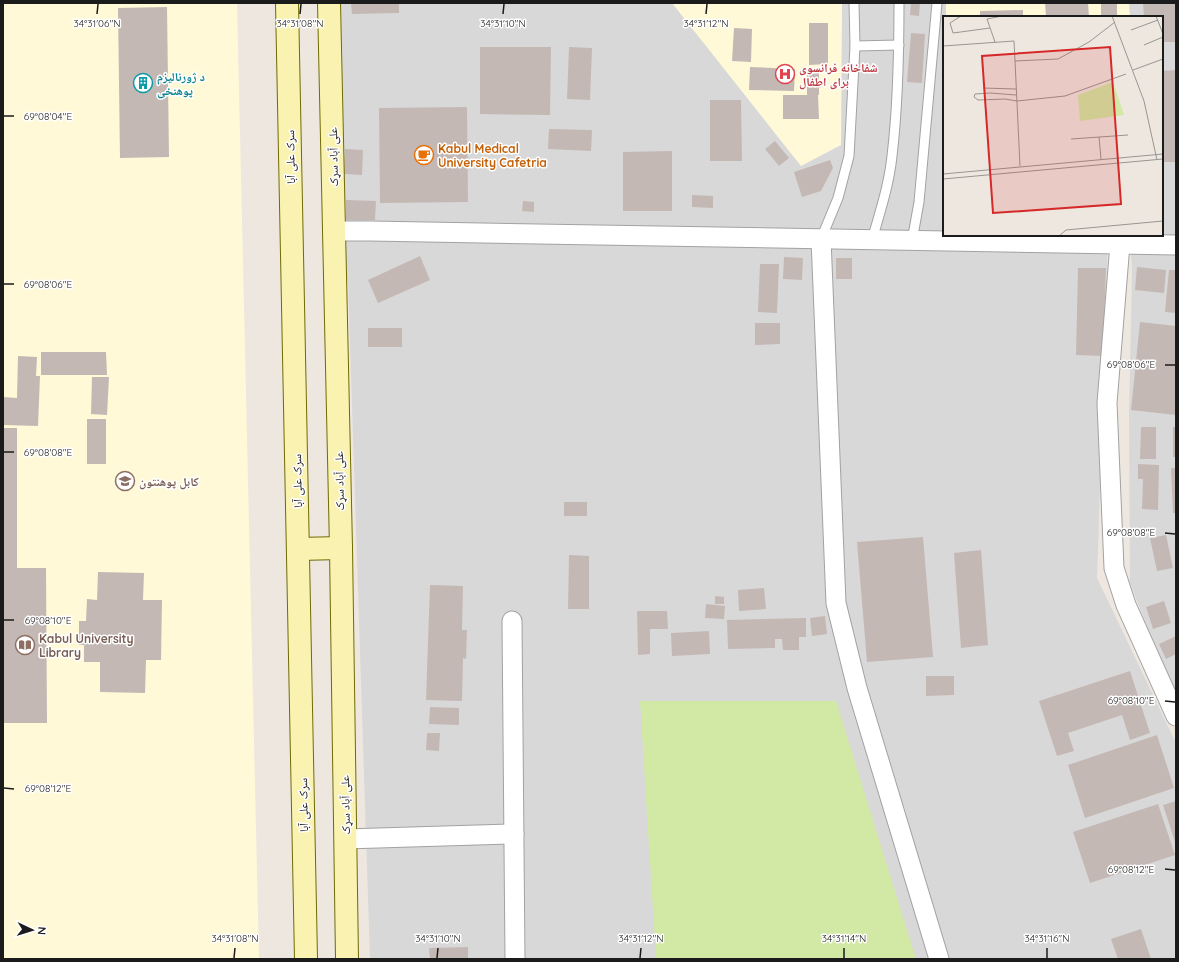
<svg xmlns="http://www.w3.org/2000/svg" width="1179" height="962" font-family="Quicksand,'Noto Naskh Arabic',sans-serif">
<rect width="100%" height="100%" fill="#ede7e0"/>
<g fill="#d9d8d8" fill-rule="evenodd">
<path d="M337,3H1176V237H1108L1097,578L1176,743V959H370L348,283L335,230ZM944,17H1162V235H944Z"/>
<polygon points="1131,250 1176,253 1176,701 1130,583 1129,414 1132,272"/>
</g>
<g fill="#fff9d7">
<polygon points="3,3 237,3 259,959 3,959"/>
<polygon points="672,3 842,3 841,145 801,166"/>
<polygon points="946,3 1129,3 1130,17 946,17"/>
</g>
<polygon fill="#d1e9a4" points="640,701 836,701 916,959 656,959"/>
<g fill="#c4b8b4">
<polygon points="351,3 399,3 399,13 352,14"/>
<polygon points="911,3 920,3 919,16 910,15"/>
<polygon points="1045,3 1088,3 1089,17 1046,17"/>
<rect x="1101" y="3" width="16" height="14"/>
<polygon points="1143,3 1176,3 1176,42 1162,42 1162,17 1144,17"/>
<polygon points="167,7 169,157 120,158 118,8"/>
<polygon points="1023,10 1023,17 980,17 980,11"/>
<polygon points="809,23 828,23 828,64 809,65"/>
<polygon points="734,28 752,29 751,62 732,61"/>
<polygon points="911,33 925,34 922,83 907,82"/>
<polygon points="480,47 551,47 550,115 480,114"/>
<polygon points="569,47 592,48 590,100 567,99"/>
<polygon points="750,67 795,69 794,91 749,90"/>
<polygon points="1176,70 1176,162 1162,162 1162,71"/>
<polygon points="819,73 819,95 807,95 807,74"/>
<polygon points="783,95 818,95 819,119 783,119"/>
<polygon points="710,100 741,100 742,161 710,161"/>
<polygon points="467,107 468,202 380,203 379,108"/>
<polygon points="549,129 592,130 591,151 548,149"/>
<polygon points="775,141 789,158 779,166 765,149"/>
<polygon points="345,149 363,150 362,175 344,174"/>
<polygon points="672,151 672,211 623,211 623,152"/>
<polygon points="830,160 833,168 821,191 802,197 794,172"/>
<polygon points="692,195 713,196 713,208 692,207"/>
<polygon points="346,200 376,201 375,220 346,220"/>
<polygon points="523,201 534,202 534,212 522,211"/>
<polygon points="420,256 430,280 378,303 368,280"/>
<polygon points="784,257 803,258 802,280 783,279"/>
<rect x="836" y="258" width="16" height="21"/>
<polygon points="760,264 779,264 777,313 758,312"/>
<polygon points="1137,267 1166,270 1164,293 1135,290"/>
<polygon points="1078,268 1106,268 1103,356 1076,355"/>
<polygon points="1169,270 1176,270 1176,313 1165,312"/>
<polygon points="1140,322 1176,326 1176,415 1131,410"/>
<polygon points="755,323 780,323 780,344 755,345"/>
<rect x="368" y="328" width="34" height="19"/>
<polygon points="41,352 106,352 107,375 41,375"/>
<polygon points="18,356 37,357 36,376 40,376 38,426 3,425 3,397 17,398"/>
<polygon points="92,377 109,377 107,415 91,414"/>
<rect x="87" y="419" width="19" height="45"/>
<polygon points="1141,427 1156,427 1156,459 1140,459"/>
<rect x="1173" y="427" width="3" height="30"/>
<polygon points="3,428 17,428 17,568 46,568 47,723 3,723"/>
<polygon points="1138,464 1159,465 1158,510 1142,509 1143,479 1138,479"/>
<polygon points="1171,468 1176,468 1176,513 1173,513"/>
<rect x="564" y="502" width="23" height="14"/>
<polygon points="1166,535 1173,568 1157,571 1150,538"/>
<polygon points="923,537 933,657 867,662 857,542"/>
<polygon points="981,550 988,645 961,648 954,553"/>
<polygon points="569,555 589,556 589,609 568,609"/>
<polygon points="98,572 144,573 143,600 162,600 161,660 146,660 145,693 100,692 100,662 84,662 84,645 79,645 79,621 86,621 87,599 97,600"/>
<polygon points="430,585 463,586 462,630 467,630 466,659 463,658 462,701 426,700"/>
<polygon points="764,588 766,609 739,611 738,590"/>
<polygon points="715,596 724,597 724,604 715,604"/>
<polygon points="1164,601 1171,623 1153,629 1146,607"/>
<polygon points="706,604 725,606 724,619 705,618"/>
<polygon points="637,611 667,611 668,629 650,629 650,654 638,655"/>
<polygon points="825,616 827,634 812,636 810,618"/>
<polygon points="806,618 806,637 799,637 799,650 783,650 782,639 775,639 775,648 728,649 727,620"/>
<polygon points="709,631 710,654 672,656 671,633"/>
<polygon points="1176,636 1176,654 1166,659 1159,644"/>
<polygon points="1130,671 1150,733 1130,740 1122,715 1068,733 1074,751 1057,756 1039,701"/>
<polygon points="926,676 954,676 954,695 926,696"/>
<polygon points="430,707 459,708 459,725 429,724"/>
<polygon points="427,733 440,733 439,751 426,750"/>
<polygon points="1157,735 1174,788 1085,818 1068,765"/>
<polygon points="1176,801 1176,845 1163,805"/>
<polygon points="1158,804 1175,855 1090,883 1073,832"/>
<polygon points="1141,929 1151,959 1118,959 1111,939"/>
<polygon points="468,947 468,959 430,959 429,948"/>
</g>
<g fill="none" stroke-linecap="round" stroke-linejoin="round">
<defs>
<g id="lane">
<polyline points="855,46 899,45"/>
<polyline points="821,239 838,198 849,156 855,46 854,3"/>
<path d="M872,240C880,212 889,185 892,156C898,106 899,54 899,3"/>
<polyline points="912,241 919,202 937,3"/>
</g>
<g id="street">
<path d="M334,231H370C620,236 870,240 1120,244"/>
<polyline points="821,239 836,603 857,688 939,959"/>
<polyline points="1176,245 1120,244 1107,403 1114,568 1126,605 1176,716"/>
<polyline points="512,621 515,959"/>
<polyline points="345,839 514,834"/>
</g>
<g id="secondary">
<polyline points="287,3 306,959"/>
<polyline points="329,3 341,548 347,959"/>
<polyline points="298,549 341,548"/>
</g>
</defs>
<use href="#lane" stroke="#a2a2a2" stroke-width="11"/>
<use href="#street" stroke="#a2a2a2" stroke-width="21"/>
<use href="#secondary" stroke="#706b04" stroke-width="24"/>
<use href="#lane" stroke="#fff" stroke-width="9"/>
<use href="#street" stroke="#fff" stroke-width="19"/>
<use href="#secondary" stroke="#faf2b1" stroke-width="22"/>
</g>
<path fill="none" stroke="#1b1b1b" stroke-width="1.5" d="M97,14L98,4M300,14L301,4M503,14L504,4M706,14L707,4M4,116H14M4,284H14M1165,365H1175M4,452H14M1165,533L1175,534M4,620H14M1165,701L1175,702M4,788L14,789M1165,869L1175,870M234,958L235,948M437,958L438,948M640,958L641,948M844,958V948M1047,958V948"/>
<defs>
<symbol id="hospital-ring" viewBox="-11 -11 22 22"><circle r="9.5" fill="#fff" stroke="#e0444e" stroke-width="1.5"/><path d="M-5-5h3v3.5h4V-5h3V5h-3V1.5h-4V5h-3Z" fill="#e0444e"/></symbol>
<symbol id="building-ring" viewBox="-11 -11 22 22"><circle r="9.5" fill="#fff" stroke="#0f9aa8" stroke-width="1.5"/><path d="M-4-6H4V6H1V3H-1V6H-4ZM-2.5-4.3h1.7v1.8h-1.7ZM.8-4.3h1.7v1.8H.8ZM-2.5-1h1.7V.8h-1.7ZM.8-1h1.7V.8H.8Z" fill="#0f9aa8"/></symbol>
<symbol id="cafe-ring" viewBox="-11 -11 22 22"><circle r="9.5" fill="#fff" stroke="#e8710a" stroke-width="1.5"/><path d="M-5.5-4.5H6V0H3Q3 3.5 0 3.5H-2.5Q-5.5 3.5-5.5 0ZM3-3.2v2h1.7v-2ZM-6 4.5H4V6H-6Z" fill="#e8710a"/></symbol>
<symbol id="university-ring" viewBox="-11 -11 22 22"><circle r="9.5" fill="#fff" stroke="#8d6e63" stroke-width="1.5"/><path d="M0-5L7-2L0 1L-7-2ZM-4 1L0 2.5L4 1V4Q0 6-4 4Z" fill="#8d6e63"/></symbol>
<symbol id="library-ring" viewBox="-11 -11 22 22"><circle r="9.5" fill="#fff" stroke="#8d6e63" stroke-width="1.5"/><path d="M-6-4Q-3-5.5-.7-3.5V5Q-3 3-6 4ZM6-4Q3-5.5 .7-3.5V5Q3 3 6 4Z" fill="#8d6e63"/></symbol>
</defs>
<g fill-rule="evenodd">
<use href="#hospital-ring" x="774" y="63" width="22" height="22"/>
<use href="#building-ring" x="132" y="72" width="22" height="22"/>
<use href="#cafe-ring" x="413" y="144" width="22" height="22"/>
<use href="#university-ring" x="114" y="470" width="22" height="22"/>
<use href="#library-ring" x="14" y="634" width="22" height="22"/>
</g>
<g text-anchor="middle" dominant-baseline="central" stroke-width="3" stroke-linejoin="round" paint-order="stroke">
<g font-size="12" font-weight="bold" fill="#be3a42" stroke="#fff" text-anchor="start">
<text x="799" y="67">شفاخانه فرانسوی<tspan x="799" dy="14">برای اطفال</tspan></text>
</g>
<g font-size="12" font-weight="bold" fill="#0d838f" stroke="#fff" text-anchor="start">
<text x="157" y="76">د ژورنالیزم<tspan x="157" dy="14">پوهنحٔی</tspan></text>
</g>
<g font-size="12" font-weight="bold" fill="#c56008" stroke="#fff" text-anchor="start">
<text x="438" y="148">Kabul Medical<tspan x="438" dy="14">University Cafetria</tspan></text>
</g>
<g font-size="12" fill="#1b1b1b" stroke="#fff">
<text transform="translate(290 157) rotate(-91)">سرک علی آبا</text>
<text transform="translate(333 157) rotate(-91)">علی آباد سړک</text>
<text transform="translate(297 481) rotate(-91)">سرک علی آبا</text>
<text transform="translate(339 481) rotate(-91)">علی آباد سړک</text>
<text transform="translate(303 805) rotate(-91)">سرک علی آبا</text>
<text transform="translate(345 805) rotate(-91)">علی آباد سړک</text>
</g>
<g font-size="12" font-weight="bold" fill="#785e54" stroke="#fff" text-anchor="start">
<text x="139" y="481">کابل پوهنتون</text>
<text x="39" y="638">Kabul University<tspan x="39" dy="14">Library</tspan></text>
</g>
</g>
<g transform="translate(943 16)">
<rect width="220" height="220" fill="#ede7e0"/>
<path d="M170,66L181,99L137,105L135,79Z" fill="#d1e9a4"/>
<path fill="none" stroke="#999591" stroke-width="1" d="M18,0L7,7L10,17L47,12M169,0L201,85L214,144M213,0L220,18M188,14L215,4M52,26L44,3L59,0M201,29L220,21M0,30L71,25L72,45L115,43L146,26L172,6M72,45L77,150M190,54L220,43M40,72L73,73M73,79L47,77L32,78L31,81L35,84L62,83L74,85L122,80L183,58M156,121L158,143M128,123L185,119M0,158L220,138M0,163L220,143M116,220L123,214L220,205"/>
<path fill="#d62828" fill-opacity="0.15" stroke="#d62828" stroke-width="2" d="M167,31L178,188L50,197L39,40Z"/>
<rect width="220" height="220" fill="none" stroke="#1b1b1b" stroke-width="2"/>
</g>
<g font-size="10" text-anchor="middle" fill="#1b1b1b" stroke="#fff" stroke-width="3" stroke-linejoin="round" paint-order="stroke">
<text x="97" y="27">34°31'06"N</text>
<text x="300" y="27">34°31'08"N</text>
<text x="503" y="27">34°31'10"N</text>
<text x="706" y="27">34°31'12"N</text>
<text x="48" y="120">69°08'04"E</text>
<text x="48" y="288">69°08'06"E</text>
<text x="1131" y="368">69°08'06"E</text>
<text x="48" y="456">69°08'08"E</text>
<text x="1131" y="536">69°08'08"E</text>
<text x="48" y="624">69°08'10"E</text>
<text x="1131" y="704">69°08'10"E</text>
<text x="48" y="792">69°08'12"E</text>
<text x="1131" y="873">69°08'12"E</text>
<text x="235" y="942">34°31'08"N</text>
<text x="438" y="942">34°31'10"N</text>
<text x="641" y="942">34°31'12"N</text>
<text x="844" y="942">34°31'14"N</text>
<text x="1047" y="942">34°31'16"N</text>
</g>
<rect width="1179" height="962" fill="none" stroke="#1b1b1b" stroke-width="8"/>
<g transform="translate(32 930) rotate(94)" stroke="#ffffff" stroke-width="3" paint-order="stroke">
<path d="M0-3L7 15L0 10L-7 15Z" fill="#1b1b1b"/>
<text y="-6" font-size="11" font-weight="bold" text-anchor="middle" fill="#1b1b1b">N</text>
</g>
</svg>
